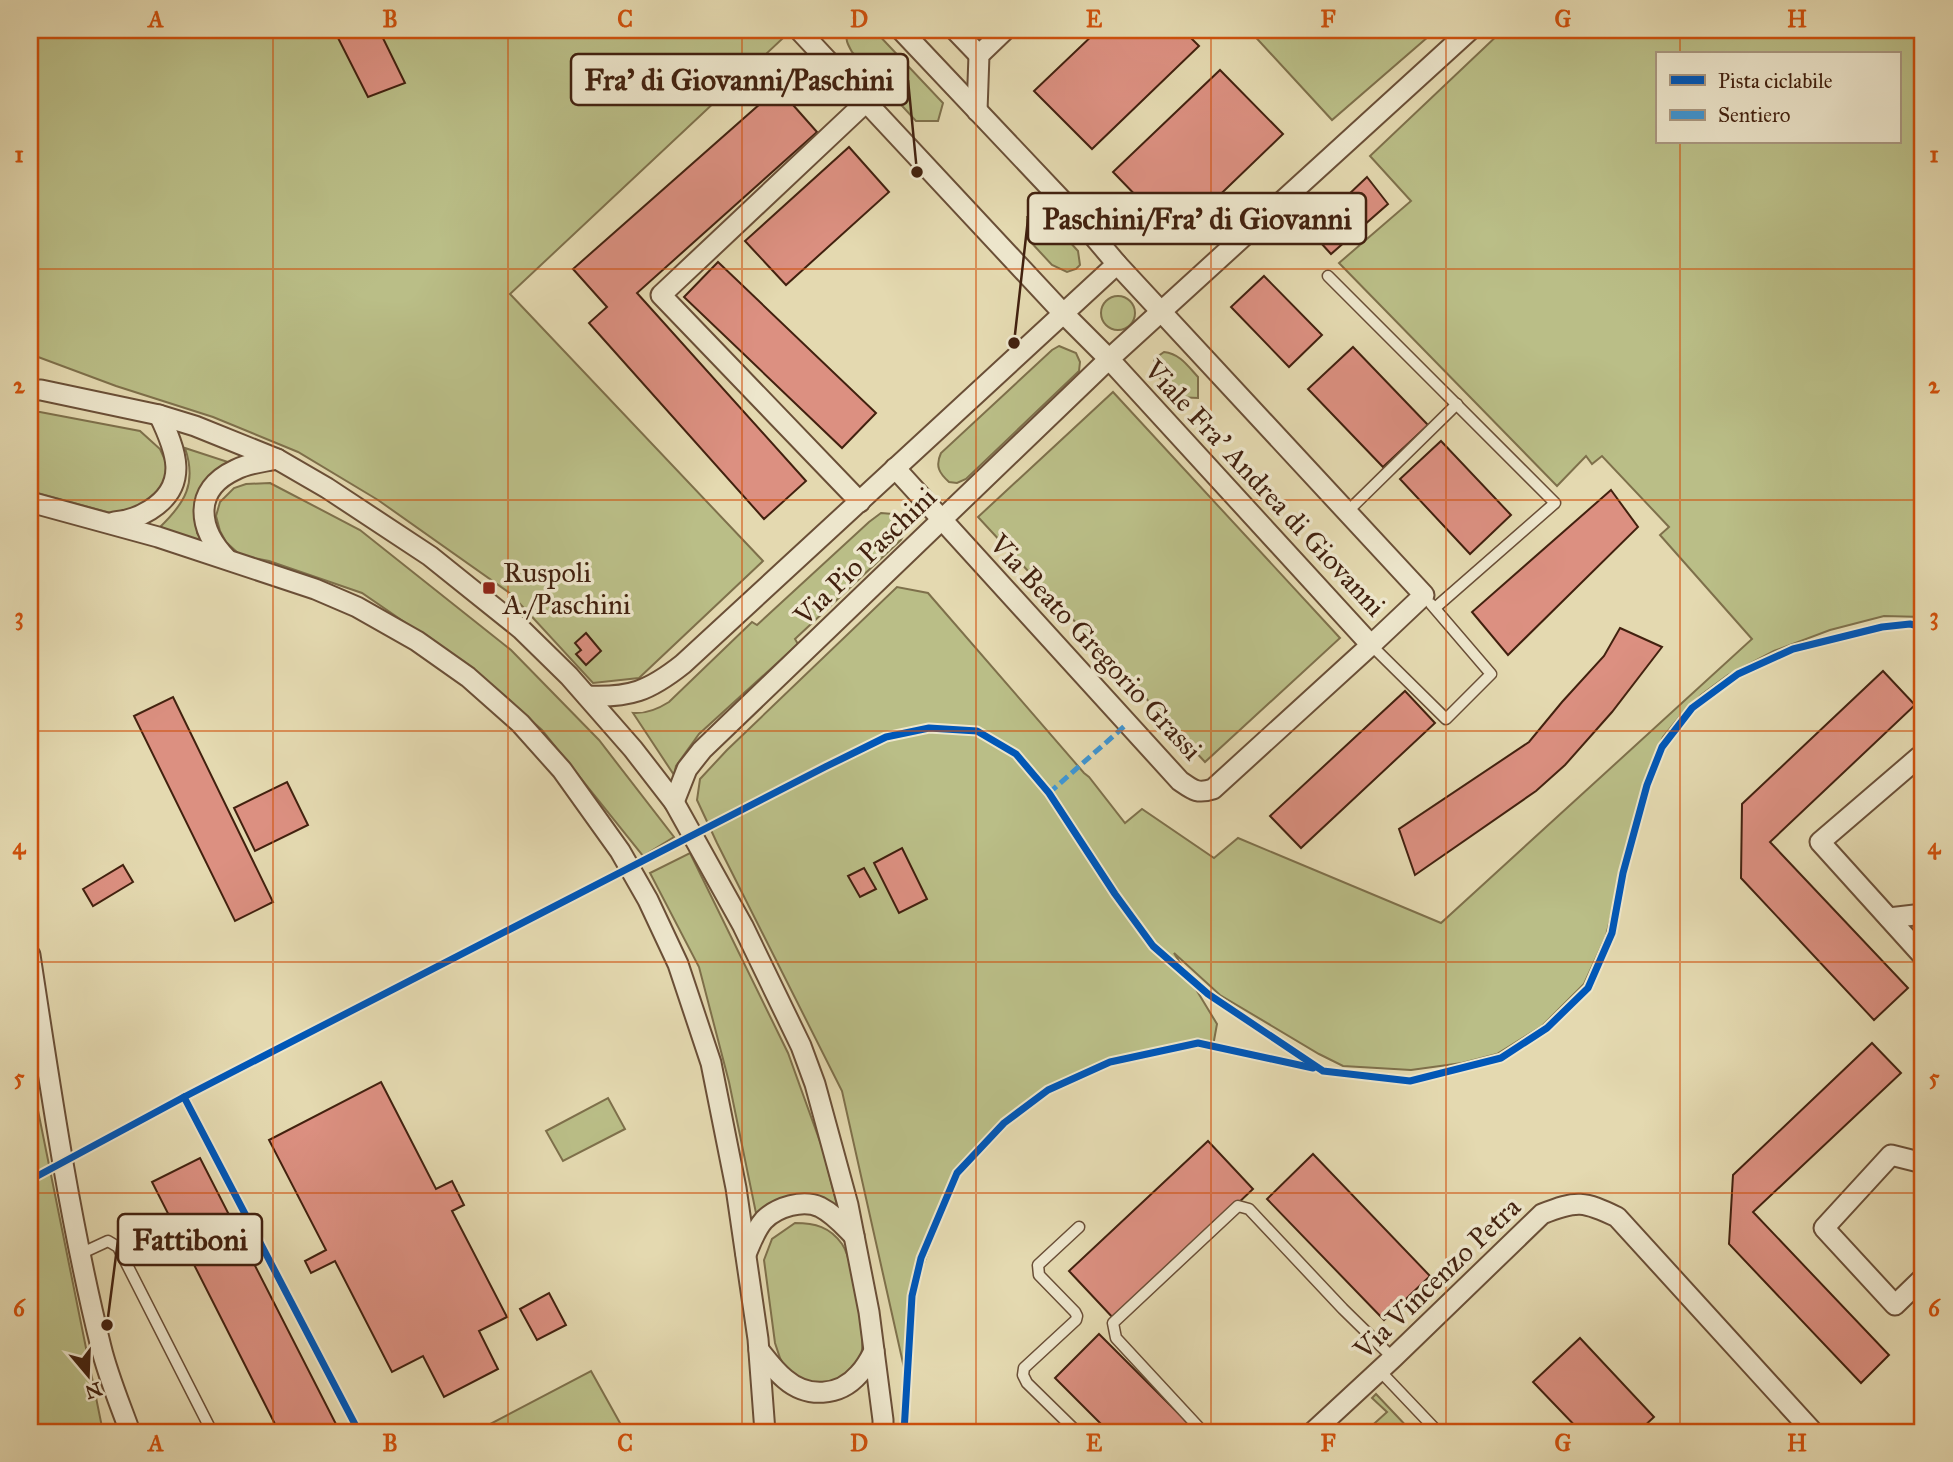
<svg xmlns="http://www.w3.org/2000/svg" width="1953" height="1462" font-family="'IM FELL Great Primer',serif">
<rect width="100%" height="100%" fill="#e4d9b0"/>
<filter id="stains"><feTurbulence type="fractalNoise" baseFrequency=".00286" numOctaves="4"/><feColorMatrix values="0 0 0 0 .2 0 0 0 0 .09 0 0 0 0 .02 0 0 0 .5 -.17"/></filter>
<radialGradient id="worn" r=".72"><stop offset=".6" stop-color="#630" stop-opacity="0"/><stop offset="1" stop-color="#630" stop-opacity=".3"/></radialGradient>
<g fill="#babe87" stroke="#7e704b" stroke-width="2" fill-rule="evenodd">
<polygon points="44,30 773,30 782,39 510,294 763,561 639,678 593,683 511,594 378,500 298,452 213,417 116,386 30,354 30,43"/>
<path d="M848,30H874L943,103L938,121H916L852,52C848,45 844,38 848,30Z"/>
<polygon points="1249,30 1436,30 1332,120"/>
<path d="M1503,30H1923V617L1884,616L1830,630L1774,651L1728,675L1701,695L1681,715L1663,737L1650,766L1639,803L1606,936L1584,984L1542,1026L1497,1054L1462,1063L1411,1070L1343,1066L1319,1054L1220,995L1174,953L1217,1024L1213,1046L1198,1043L1110,1062L1048,1090L1004,1123L957,1173L912,1296L907,1381L842,1091L717,843L697,800L700,779L727,750L897,587L928,593L1084,773L1089,777L1125,823L1142,809L1214,858L1238,838L1441,923L1752,639L1660,535L1669,527L1602,456L1592,464L1586,456L1557,486L1339,263L1411,201L1370,156ZM1657,54H1899V142H1657Z"/>
<polygon points="1027,217 1048,218 1078,251 1080,265 1076,269 1067,272 1052,265 1028,239"/>
<circle cx="1118" cy="313" r="17"/>
<path d="M1059,346L1076,353L1080,362L1079,371L966,479L957,483L949,482C939,473 935,466 941,453L1052,350Z"/>
<path d="M1164,352C1180,354 1187,365 1198,377V398L1175,397C1167,386 1153,374 1154,359Z"/>
<polygon points="1113,392 1340,638 1205,762 978,517"/>
<polygon points="30,412 40,412 140,431 160,449 165,460 168,474 164,490 151,501 118,515 30,491"/>
<path d="M185,448L231,463L210,475L196,507L197,533L203,543L160,527C185,503 197,483 185,448Z"/>
<polygon points="270,483 360,530 511,650 599,740 674,837 643,856 542,730 474,670 362,593 269,561 240,555 226,542 220,531 216,516 220,502 234,488 246,484"/>
<path d="M881,513L893,514L901,518L905,532L901,540L795,639L798,644L699,734L676,766L674,775L633,713C646,714 658,709 669,702L752,622L757,625L869,522Z"/>
<polygon points="690,853 788,1053 823,1150 838,1209 757,1218 729,1082 699,967 650,873"/>
<polygon points="30,1071 103,1432 30,1432"/>
<polygon points="608,1098 625,1129 563,1161 546,1131"/>
<path d="M795,1223C815,1223 830,1227 842,1244C852,1258 866,1339 861,1355C859,1361 854,1369 850,1374C845,1381 821,1387 811,1390L787,1371L780,1358L775,1343L764,1260L772,1239Z"/>
<polygon points="591,1371 625,1432 475,1432"/>
<polygon points="1376,1394 1412,1432 1365,1432 1387,1412 1372,1398"/>
</g>
<g fill="#dc9081" stroke="#42210f" stroke-width="2">
<polygon points="334,30 379,30 405,83 368,97"/>
<polygon points="1098,30 1183,30 1199,46 1092,149 1034,91"/>
<polygon points="1220,70 1283,134 1176,237 1113,172"/>
<polygon points="778,88 817,132 637,293 806,481 764,519 589,323 607,307 573,269"/>
<polygon points="849,147 889,192 786,285 745,241"/>
<polygon points="1367,177 1388,204 1331,254 1310,231"/>
<polygon points="718,262 876,413 842,448 684,297"/>
<polygon points="1264,276 1322,335 1289,367 1231,307"/>
<polygon points="1353,347 1428,425 1383,467 1308,389"/>
<polygon points="1441,441 1511,515 1470,554 1400,479"/>
<polygon points="1611,490 1638,527 1508,655 1472,612"/>
<polygon points="1620,628 1662,647 1612,712 1565,765 1536,791 1415,875 1399,829 1529,742 1562,702 1604,656"/>
<polygon points="586,633 601,651 586,665 576,654 581,650 575,643"/>
<polygon points="1883,671 1915,705 1770,842 1908,988 1874,1020 1741,878 1742,804"/>
<polygon points="1405,691 1435,723 1301,848 1270,816"/>
<polygon points="173,697 273,902 235,921 134,716"/>
<polygon points="287,782 308,825 255,851 234,808"/>
<polygon points="902,848 927,899 899,913 874,863"/>
<polygon points="123,865 133,882 93,906 83,889"/>
<polygon points="864,868 876,889 860,897 848,876"/>
<polygon points="1872,1043 1901,1073 1753,1212 1889,1355 1861,1383 1729,1244 1733,1175"/>
<polygon points="381,1082 436,1189 452,1181 464,1205 452,1211 507,1317 479,1331 498,1369 444,1397 423,1356 392,1372 335,1261 311,1273 305,1261 326,1250 269,1140"/>
<polygon points="1208,1141 1253,1189 1115,1320 1069,1271"/>
<polygon points="1313,1154 1430,1276 1384,1320 1267,1199"/>
<polygon points="200,1158 340,1432 279,1432 152,1182"/>
<polygon points="549,1293 566,1325 537,1340 520,1309"/>
<polygon points="1099,1334 1197,1432 1109,1432 1055,1378"/>
<polygon points="1580,1338 1654,1417 1638,1432 1581,1432 1533,1382"/>
</g>
<g fill="none" stroke-linecap="round" stroke-linejoin="round">
<defs>
<g id="service">
<polyline points="1328,276 1555,503 1435,608"/>
<polyline points="1347,512 1457,404"/>
<polyline points="1371,645 1446,719 1491,674 1431,604"/>
<polyline points="80,1254 108,1241 118,1247 212,1432"/>
<polyline points="1380,1371 1438,1432"/>
<polyline points="1077,1432 1027,1383 1023,1375 1024,1368 1076,1320 1077,1316 1075,1312 1039,1275 1038,1265 1079,1227"/>
<polyline points="1203,1432 1116,1338 1113,1323 1238,1206 1249,1209 1343,1309 1393,1358"/>
</g>
<g id="minor">
<polyline points="799,30 1062,312 1109,359 1371,645 1424,595 1117,264 1073,212 901,30"/>
<polyline points="955,30 979,55"/>
<polyline points="977,111 979,55 1005,30"/>
<polyline points="30,390 41,390 159,415 195,426 277,459 327,488 430,556 521,629 569,676 633,749 674,802 743,926 801,1046 815,1084 848,1205 869,1312 883,1420 883,1432"/>
<path d="M895,468L1180,781C1193,790 1197,794 1213,789L1371,645"/>
<polyline points="30,502 158,537 315,589 357,607 417,641 468,677 520,723 562,770 620,851 648,900 678,964 711,1063 736,1188 758,1339 765,1432"/>
<polyline points="860,502 661,295 866,102"/>
<path d="M114,522C127,521 139,517 150,510C190,485 176,450 159,415"/>
<path d="M227,559C198,529 192,490 235,470C248,463 263,462 277,459"/>
<path d="M587,696C630,698 649,691 683,664L1117,264"/>
<polyline points="1923,762 1919,757 1820,842 1923,956"/>
<polyline points="674,802 687,769 702,750 1109,359 1470,30"/>
<polyline points="1889,918 1923,914"/>
<path d="M30,955C50,1086 69,1218 101,1347C108,1376 120,1404 130,1432"/>
<polyline points="1923,1163 1891,1155 1824,1228 1895,1305 1923,1278"/>
<path d="M746,1254C751,1243 755,1230 764,1220C777,1207 803,1199 820,1207C834,1214 844,1226 854,1236"/>
<path d="M759,1350C767,1360 775,1371 785,1379C807,1398 839,1397 859,1374C866,1367 870,1359 874,1351"/>
<path d="M1313,1432L1393,1358L1542,1214C1577,1200 1584,1201 1617,1217L1813,1432"/>
</g>
</defs>
<use href="#service" stroke="#6a4f37" stroke-width="13"/>
<use href="#minor" stroke="#6a4f37" stroke-width="23"/>
<use href="#service" stroke="#ede6cc" stroke-width="10"/>
<use href="#minor" stroke="#ede6cc" stroke-width="19"/>
<polyline stroke="#3f95d2" stroke-width="5" stroke-dasharray="10 5" stroke-linecap="butt" points="1049,793 1127,724"/>
<defs>
<g id="cycleway">
<polyline points="30,1180 184,1097"/>
<polyline points="359,1432 184,1097 825,767 886,737 929,728 977,731 1016,754 1049,793 1115,894 1153,946 1208,994 1323,1071 1410,1081 1501,1058 1547,1028 1588,988 1612,933 1623,873 1647,785 1662,747 1692,708 1738,674 1793,649 1882,627 1910,624 1923,627"/>
<polyline points="904,1432 912,1296 921,1258 957,1173 1004,1123 1048,1090 1110,1062 1198,1043 1313,1068"/>
</g>
</defs>
<use href="#cycleway" stroke="#ede6cc" stroke-width="11"/>
<use href="#cycleway" stroke="#0057b8" stroke-width="7"/>
</g>
<path fill="none" stroke="#cf510c" stroke-width="2" stroke-opacity="0.55" d="M273,30V1432M508,30V1432M742,30V1432M976,30V1432M1211,30V1432M1446,30V1432M1680,30V54M1680,142V1432M30,269H1923M30,500H1923M30,731H1923M30,962H1923M30,1193H1923"/>
<rect fill="#8f2418" stroke="#ede6cc" stroke-width="2.5" x="482" y="581" width="14" height="14" rx="3.5"/>
<g text-anchor="middle" dominant-baseline="central" stroke-width="7" stroke-linejoin="round" paint-order="stroke">
<g font-size="28" fill="#42210f" stroke="#ede6cc">
<text transform="translate(1265 488) rotate(47)">Viale Fra' Andrea di Giovanni</text>
<text transform="translate(865 556) rotate(-44)">Via Pio Paschini</text>
<text transform="translate(1096 647) rotate(47)">Via Beato Gregorio Grassi</text>
<text transform="translate(1437 1278) rotate(-44)">Via Vincenzo Petra</text>
</g>
<g font-size="28" fill="#42210f" stroke="#ede6cc" text-anchor="start">
<text x="503" y="572">Ruspoli<tspan x="503" dy="32">A./Paschini</tspan></text>
</g>
</g>
<path fill="none" stroke="#42210f" stroke-width="2.5" d="M917 172L908 80M1014 343L1028 219M107 1325L118 1240"/>
<g fill="#42210f" stroke="#ede6cc" stroke-width="2.5">
<circle cx="917" cy="172" r="7"/>
<circle cx="1014" cy="343" r="7"/>
<circle cx="107" cy="1325" r="7"/>
</g>
<g fill="#ede6cc" stroke="#42210f" stroke-width="2.5">
<rect x="571" y="54" width="337" height="51" rx="7"/>
<rect x="1028" y="193" width="338" height="51" rx="7"/>
<rect x="118" y="1214" width="144" height="51" rx="7"/>
</g>
<g font-size="30" text-anchor="middle" font-weight="bold" fill="#42210f">
<text x="739" y="90">Fra' di Giovanni/Paschini</text>
<text x="1197" y="229">Paschini/Fra' di Giovanni</text>
<text x="190" y="1250">Fattiboni</text>
</g>
<rect width="1953" height="1462" fill="none" stroke="#e4d9b0" stroke-width="77"/>
<rect x="1656" y="52" width="245" height="91" fill="#ede6cc" stroke="#a99780" stroke-width="2"/>
<rect x="1670" y="75" width="35" height="10" fill="#0057b8" stroke="#a99780" stroke-width="2"/>
<text x="1718" y="88" font-size="21" fill="#42210f">Pista ciclabile</text>
<rect x="1670" y="110" width="35" height="10" fill="#3f95d2" stroke="#a99780" stroke-width="2"/>
<text x="1718" y="122" font-size="21" fill="#42210f">Sentiero</text>
<g transform="translate(88 1375) rotate(161)" stroke="#ede6cc" stroke-width="5" paint-order="stroke">
<path d="M0-5L12 26L0 18L-12 26Z" fill="#42210f"/>
<text y="-10" font-size="19" font-weight="bold" text-anchor="middle" fill="#42210f">N</text>
</g>
<rect x="38" y="38" width="1876" height="1386" fill="none" stroke="#cf510c" stroke-width="2.5"/>
<g font-size="23" text-anchor="middle" font-weight="bold" fill="#cf510c">
<text x="156" y="27">A</text>
<text x="390" y="27">B</text>
<text x="625" y="27">C</text>
<text x="859" y="27">D</text>
<text x="1094" y="27">E</text>
<text x="1328" y="27">F</text>
<text x="1563" y="27">G</text>
<text x="1797" y="27">H</text>
<text x="19" y="162">1</text>
<text x="1934" y="162">1</text>
<text x="19" y="393">2</text>
<text x="1934" y="393">2</text>
<text x="19" y="624">3</text>
<text x="1934" y="624">3</text>
<text x="19" y="854">4</text>
<text x="1934" y="854">4</text>
<text x="19" y="1085">5</text>
<text x="1934" y="1085">5</text>
<text x="19" y="1316">6</text>
<text x="1934" y="1316">6</text>
<text x="156" y="1451">A</text>
<text x="390" y="1451">B</text>
<text x="625" y="1451">C</text>
<text x="859" y="1451">D</text>
<text x="1094" y="1451">E</text>
<text x="1328" y="1451">F</text>
<text x="1563" y="1451">G</text>
<text x="1797" y="1451">H</text>
</g>
<rect width="100%" height="100%" filter="url(#stains)"/>
<rect width="100%" height="100%" fill="url(#worn)"/>
</svg>
